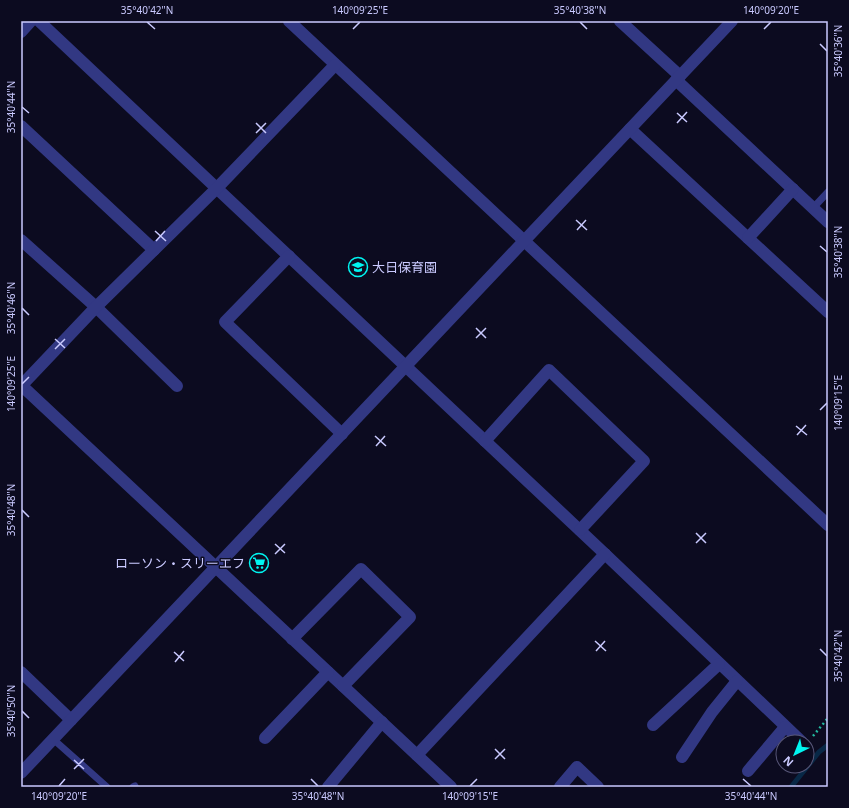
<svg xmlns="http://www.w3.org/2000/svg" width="849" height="808" font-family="'Noto Sans','Noto Sans JP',sans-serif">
<rect width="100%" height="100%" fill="#0c0b20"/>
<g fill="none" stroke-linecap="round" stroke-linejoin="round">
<polyline stroke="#082846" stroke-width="5" points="791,787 819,752 828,745"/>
<polyline stroke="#23b99f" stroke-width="2.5" stroke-dasharray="2 3" stroke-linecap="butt" points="813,736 828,718"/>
<g stroke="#323883" stroke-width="7">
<polyline points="813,208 828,192"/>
<polyline points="53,739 107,787"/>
<polyline points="133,787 135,786"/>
</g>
<g stroke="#323883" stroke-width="12">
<polyline points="39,21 605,554 802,742"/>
<polyline points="289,21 828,525"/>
<polyline points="620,21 680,76"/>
<polyline points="21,32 31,21"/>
<polyline points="676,80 828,222"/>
<polyline points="21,126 154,250"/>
<polyline points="630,129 828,312"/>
<polyline points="748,238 793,189"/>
<polyline points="21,240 96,307 177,386"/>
<polyline points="289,256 225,322 342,434"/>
<polyline points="21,385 451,787"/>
<polyline points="21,386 96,307 217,188 335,65"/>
<polyline points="485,441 549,370 644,461 580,530"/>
<polyline points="292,639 361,569 410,617 343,686"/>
<polyline points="21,672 71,720"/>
<polyline points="653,725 719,664"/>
<polyline points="265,738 328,672"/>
<polyline points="417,755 605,554"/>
<polyline points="682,757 712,712 737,681"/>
<polyline points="748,771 785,727"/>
<polyline points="21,773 732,21"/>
<polyline points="328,787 382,722"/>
<polyline points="560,787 577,767 598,787"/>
</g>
</g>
<path fill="none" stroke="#cacaff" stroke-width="1.5" d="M147,22L155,29M580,22L587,29M353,29L360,22M764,29L771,22M820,44L827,51M22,107L29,113M677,113L687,122M256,123L266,133M677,123L687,112M256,133L266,123M576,220L587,230M577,230L586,220M155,231L166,241M156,241L165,231M820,246L827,252M22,308L29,315M476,328L486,338M476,338L486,328M55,339L65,348M55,349L65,339M22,384L29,377M820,410L827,403M796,426L807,435M797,435L806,425M375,436L386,446M376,446L385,436M22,510L29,517M696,533L706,543M696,543L706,533M275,544L285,553M275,554L285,544M595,641L606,651M820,649L827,656M596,651L605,641M174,652L184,661M175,662L184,651M22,711L29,718M495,749L505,759M495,759L505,749M74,760L84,769M74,769L84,759M311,779L318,786M743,779L751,786M59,786L65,779M470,786L477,779"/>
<defs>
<symbol id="school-ring" viewBox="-11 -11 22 22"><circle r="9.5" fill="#0c0b20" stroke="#00f5f1" stroke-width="1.5"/><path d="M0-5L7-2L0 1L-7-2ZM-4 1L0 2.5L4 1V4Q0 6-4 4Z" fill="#00f5f1"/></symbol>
<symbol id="supermarket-ring" viewBox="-11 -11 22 22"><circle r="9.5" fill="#0c0b20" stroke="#00f5f1" stroke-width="1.5"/><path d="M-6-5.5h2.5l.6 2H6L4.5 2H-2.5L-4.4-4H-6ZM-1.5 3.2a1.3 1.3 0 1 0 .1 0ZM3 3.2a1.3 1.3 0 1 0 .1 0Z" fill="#00f5f1"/></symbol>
</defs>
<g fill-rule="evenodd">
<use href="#school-ring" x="347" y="256" width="22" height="22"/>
<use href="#supermarket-ring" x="248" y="552" width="22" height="22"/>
</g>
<g text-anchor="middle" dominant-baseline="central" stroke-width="3" stroke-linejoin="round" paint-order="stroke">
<g font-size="13" fill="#cacaff" stroke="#0c0b20" text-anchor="start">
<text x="372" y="267">大日保育園</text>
<text x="245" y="563" text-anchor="end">ローソン・スリーエフ</text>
</g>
</g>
<rect width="849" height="808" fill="none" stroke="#0c0b20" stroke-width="44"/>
<g transform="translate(795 754) rotate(223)"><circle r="19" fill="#0c0b20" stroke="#585779"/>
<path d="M0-3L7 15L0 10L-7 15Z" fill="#00f5f1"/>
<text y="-6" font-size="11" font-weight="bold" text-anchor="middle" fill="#cacaff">N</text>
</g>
<rect x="22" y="22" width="805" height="764" fill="none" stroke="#cacaff" stroke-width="1.5"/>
<g font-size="10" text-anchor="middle" fill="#cacaff">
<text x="147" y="14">35°40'42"N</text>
<text x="360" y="14">140°09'25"E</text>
<text x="580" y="14">35°40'38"N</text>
<text x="771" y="14">140°09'20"E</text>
<text transform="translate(838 51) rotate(-90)" y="4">35°40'36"N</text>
<text transform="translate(11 107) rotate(-90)" y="4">35°40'44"N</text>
<text transform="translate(838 252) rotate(-90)" y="4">35°40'38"N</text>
<text transform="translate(11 308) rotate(-90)" y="4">35°40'46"N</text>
<text transform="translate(11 384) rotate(-90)" y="4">140°09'25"E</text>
<text transform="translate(838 403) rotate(-90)" y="4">140°09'15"E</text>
<text transform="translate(11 510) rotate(-90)" y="4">35°40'48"N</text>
<text transform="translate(838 656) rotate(-90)" y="4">35°40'42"N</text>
<text transform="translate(11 711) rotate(-90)" y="4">35°40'50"N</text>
<text x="59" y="800">140°09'20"E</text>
<text x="318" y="800">35°40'48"N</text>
<text x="470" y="800">140°09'15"E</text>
<text x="751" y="800">35°40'44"N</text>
</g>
</svg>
